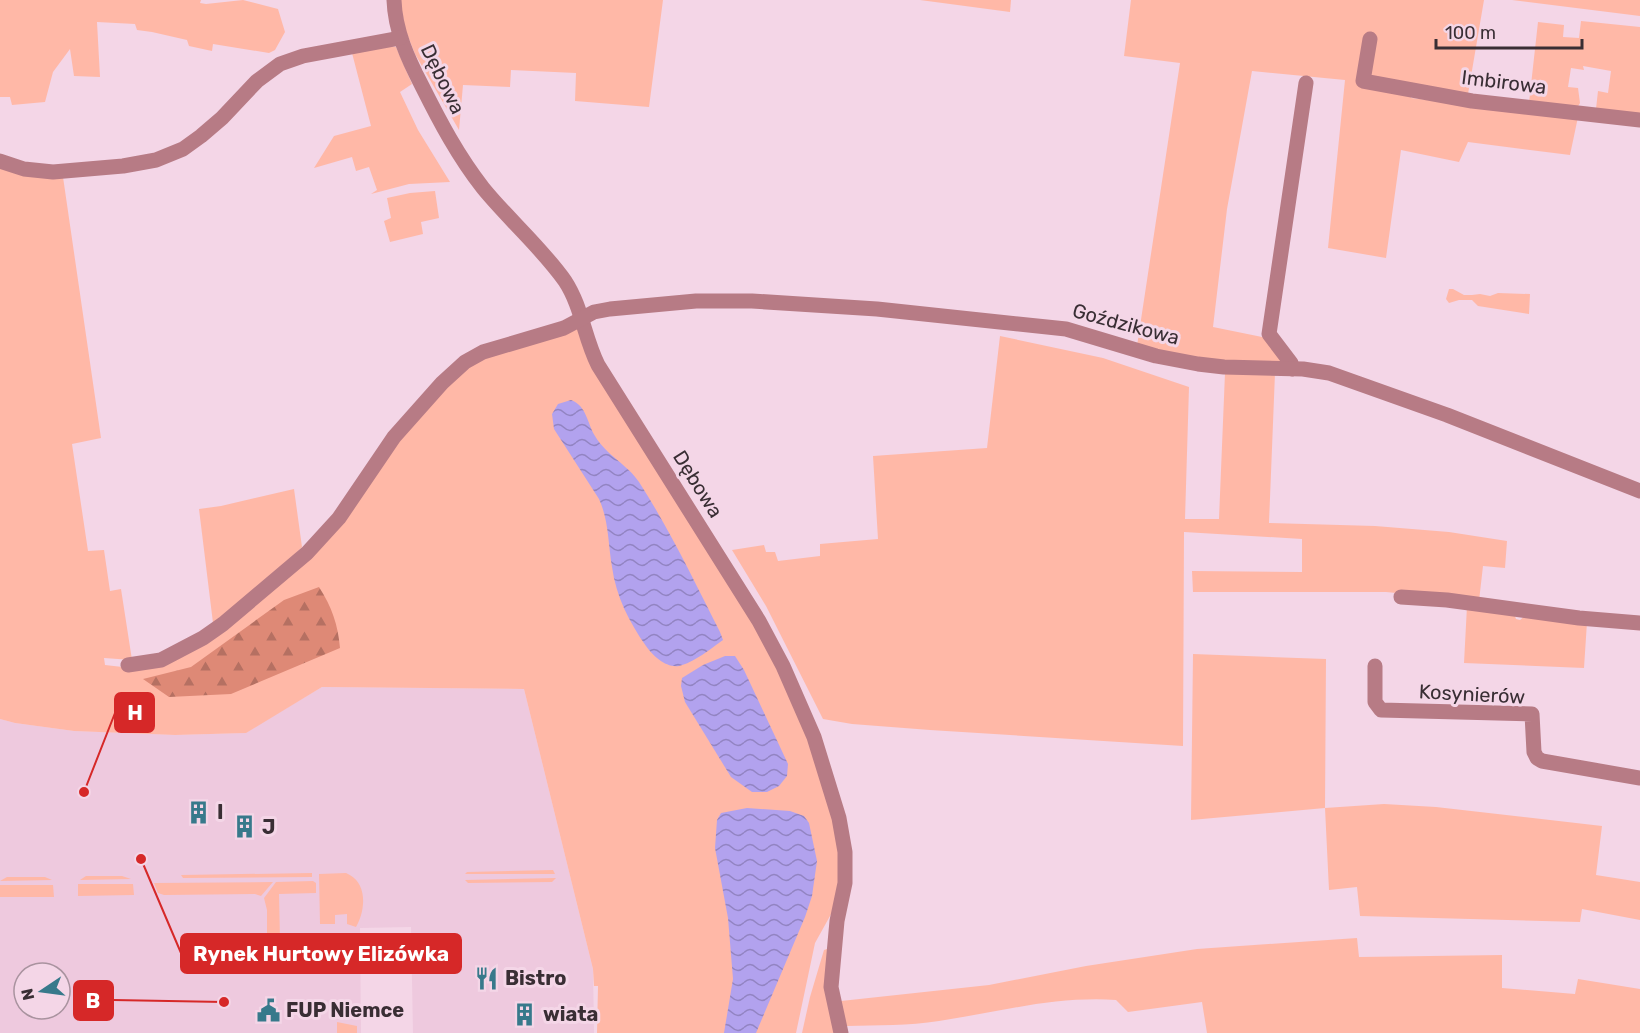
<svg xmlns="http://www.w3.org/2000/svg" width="1640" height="1033" font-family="Rubik,sans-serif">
<defs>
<pattern id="forest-firs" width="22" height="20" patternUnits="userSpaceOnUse" patternTransform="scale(1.5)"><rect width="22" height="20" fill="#de8976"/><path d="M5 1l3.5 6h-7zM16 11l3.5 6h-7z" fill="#b57062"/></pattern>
<pattern id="water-waves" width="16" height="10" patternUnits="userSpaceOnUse" patternTransform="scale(1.5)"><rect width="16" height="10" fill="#b2a2ee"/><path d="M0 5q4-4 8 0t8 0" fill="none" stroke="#9284c2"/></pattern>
</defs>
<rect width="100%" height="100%" fill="#f4d6e7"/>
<path fill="#eec9de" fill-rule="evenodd" d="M322,687L524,689L593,969L594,1033H413L411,927L360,928L361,1033H0V719L15,723L74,731L175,735L245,733ZM24,973H60V1009H24Z"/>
<g fill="#ffb8a7">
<polygon points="0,0 201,0 200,3 206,4 243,0 278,9 285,32 275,50 269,53 213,44 212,51 189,46 187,40 152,32 137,30 135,24 97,22 100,77 74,76 70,49 53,72 45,102 12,105 10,97 0,97"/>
<polygon points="400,0 663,0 649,107 575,101 576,73 511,70 510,87 463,85 459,130 415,54 405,29"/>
<polygon points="920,0 1011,0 1010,12"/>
<polygon points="1131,0 1484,0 1468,94 1412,89 1411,98 1578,117 1570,155 1468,142 1459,162 1401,150 1386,258 1328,248 1345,80 1252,71 1227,209 1213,327 1267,338 1284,364 1213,362 1137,346 1180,63 1124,56"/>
<polygon points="1512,0 1640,0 1640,16"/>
<polygon points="1581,21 1640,27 1640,114 1596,109 1598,91 1608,93 1611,71 1583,66 1584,70 1571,68 1568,87 1578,88 1580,103 1577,108 1529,103 1538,22 1564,25 1563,37 1579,38"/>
<polygon points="389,46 396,47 412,84 400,92 418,130 450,182 409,184 371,194 377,190 369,167 356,171 352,157 314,168 334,136 371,126 352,53"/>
<polygon points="0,165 63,177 101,438 72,444 88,551 104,550 110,591 121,589 132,660 104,658 105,665 140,669 170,661 282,574 465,362 581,327 808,713 842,855 835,907 815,943 796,1033 597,1033 598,986 594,986 593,969 524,689 322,687 246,733 175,735 74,731 15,723 0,719"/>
<polygon points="435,191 439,218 421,222 423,234 390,242 384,221 391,218 387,198 410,193"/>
<polygon points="1449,289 1453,289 1464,295 1472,295 1480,294 1490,296 1498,293 1530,294 1529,314 1478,306 1472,300 1459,300 1449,303 1446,299"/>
<polygon points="1000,336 1103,358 1189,387 1185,519 1219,519 1225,373 1275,373 1269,523 1375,526 1449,532 1507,541 1505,568 1483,566 1479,601 1386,592 1193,592 1192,571 1302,572 1302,539 1184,532 1183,746 930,730 852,724 823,719 766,606 732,550 764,545 766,552 775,552 778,561 820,556 820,544 878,539 873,456 987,448"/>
<polygon points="294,489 302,547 279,571 213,623 199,509 221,506"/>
<polygon points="1467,606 1513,611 1516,619 1520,620 1526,615 1587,622 1584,668 1464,663"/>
<polygon points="1193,654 1326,659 1325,808 1384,804 1436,807 1602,826 1596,875 1640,882 1640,920 1582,909 1580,922 1360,916 1357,887 1329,890 1325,808 1191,820"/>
<polygon points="553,870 555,874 465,874 467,872"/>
<polygon points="312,873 312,877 183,878 181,875"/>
<path d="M346,873C368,882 366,910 356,927L347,924V914L335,915V924H320L319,874Z"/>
<polygon points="86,876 122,876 131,879 80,880"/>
<polygon points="7,877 45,877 52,880 0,881"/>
<polygon points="556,878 552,882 468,883 465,880"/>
<polygon points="313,881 316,883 316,893 279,894 280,940 267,940 267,910 264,898 276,882"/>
<polygon points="273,882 261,896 255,894 164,895 158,893 154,883"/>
<polygon points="78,884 133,884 134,895 78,896"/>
<polygon points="0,885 53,885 54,897 0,897"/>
<path d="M1357,938L1359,957L1502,955V988L1575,994L1578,979L1640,989V1033H1207L1202,1002L1128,1012L1116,1000C1055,996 998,1012 939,1021C909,1026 877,1025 847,1026V1033H802L810,997L824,950L827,949L841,1001L989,985L1086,966L1197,949Z"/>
<polygon points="337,1022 357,1026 357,1033 337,1033"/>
</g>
<path fill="url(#forest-firs)" d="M319,587C332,607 338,625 340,648L231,694L169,697L143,679L191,667L284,600Z"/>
<g fill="url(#water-waves)">
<path d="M571,400C587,406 587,423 595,436C606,455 628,465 639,482C670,530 694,581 720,632L723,640C712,648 693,663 679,666C666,668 653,656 646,646C629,622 616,596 612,567C608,544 609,521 599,499L554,429L552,414L558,404Z"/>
<polygon points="725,656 735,656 744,670 788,764 787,776 779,786 767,792 752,792 731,777 685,702 681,686 682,678 703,665"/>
<polygon points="747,808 790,811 804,816 809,823 817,861 812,896 805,917 756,1033 724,1033 733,979 728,918 715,848 717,820 721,813"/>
</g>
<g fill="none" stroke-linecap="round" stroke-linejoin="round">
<g stroke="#b77b85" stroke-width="15">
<path d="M394,0C395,31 408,59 422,86C440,122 458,156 483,188C509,220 541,247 565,281C582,307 584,337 598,365L759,621L783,666L814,737L839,818L845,852V883L837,921L831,987L841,1033"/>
<polyline points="1370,39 1363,81 1472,101 1640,120"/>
<polyline points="0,161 24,169 53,172 123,166 156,160 183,149 201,136 222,118 257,81 280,64 303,56 400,38"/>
<polyline points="1292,369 1291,363 1269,334 1306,83"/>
<polyline points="1401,597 1447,600 1579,618 1640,623"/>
<polyline points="128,665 161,660 203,638 223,624 307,553 339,518 394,437 442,383 465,362 483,352 564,328 594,312 610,309 696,301 752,301 877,309 1066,329 1156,356 1198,364 1224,367 1303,369 1329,373 1447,415 1640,491"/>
<polyline points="1375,666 1375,702 1381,710 1532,714 1534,752 1537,758 1542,761 1640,778"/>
</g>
</g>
<defs>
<symbol id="building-bare" viewBox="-9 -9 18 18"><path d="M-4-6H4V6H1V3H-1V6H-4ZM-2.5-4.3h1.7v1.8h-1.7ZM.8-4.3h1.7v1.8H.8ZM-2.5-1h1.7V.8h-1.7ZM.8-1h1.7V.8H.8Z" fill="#37798b" stroke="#f4d6e7" stroke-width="2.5" paint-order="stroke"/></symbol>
<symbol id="restaurant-bare" viewBox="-9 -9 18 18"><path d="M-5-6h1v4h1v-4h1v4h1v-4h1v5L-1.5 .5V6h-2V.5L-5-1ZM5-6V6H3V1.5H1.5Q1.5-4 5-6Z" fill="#37798b" stroke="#f4d6e7" stroke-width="2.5" paint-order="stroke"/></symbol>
<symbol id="civic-bare" viewBox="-9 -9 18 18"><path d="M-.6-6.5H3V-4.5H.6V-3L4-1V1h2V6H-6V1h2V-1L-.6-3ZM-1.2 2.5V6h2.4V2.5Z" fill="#37798b" stroke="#f4d6e7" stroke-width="2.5" paint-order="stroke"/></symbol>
</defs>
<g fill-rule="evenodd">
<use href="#building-bare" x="182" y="796" width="33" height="33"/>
<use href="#building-bare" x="228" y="810" width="33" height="33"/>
<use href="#restaurant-bare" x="470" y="962" width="33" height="33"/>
<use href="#civic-bare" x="252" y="994" width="33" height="33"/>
<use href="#building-bare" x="508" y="998" width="33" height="33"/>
</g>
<g text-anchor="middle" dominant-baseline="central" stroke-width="6" stroke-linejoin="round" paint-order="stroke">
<g font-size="20" fill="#392e34" stroke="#f4d6e7">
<text transform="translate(443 79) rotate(64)">Dębowa</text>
<text transform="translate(1504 82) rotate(7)">Imbirowa</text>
<text transform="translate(1126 324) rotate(15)">Goździkowa</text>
<text transform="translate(698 484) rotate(58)">Dębowa</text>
<text transform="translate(1472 694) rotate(3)">Kosynierów</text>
</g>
<g font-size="20" font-weight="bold" fill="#392e34" stroke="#f4d6e7" text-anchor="start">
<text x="217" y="812">I</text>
<text x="262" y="827">J</text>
<text x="505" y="978">Bistro</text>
<text x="286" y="1010">FUP Niemce</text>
<text x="543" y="1014">wiata</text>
</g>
</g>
<path fill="none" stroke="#d62828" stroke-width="2" d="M84 792L115 713M141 859L181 953M224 1002L113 1000"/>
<g fill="#d62828" stroke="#f4d6e7" stroke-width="2">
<circle cx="84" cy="792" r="6"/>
<circle cx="141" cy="859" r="6"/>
<circle cx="224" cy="1002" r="6"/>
</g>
<g fill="#d62828" stroke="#d62828" stroke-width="2">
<rect x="115" y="693" width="39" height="39" rx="6"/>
<rect x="181" y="934" width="280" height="39" rx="6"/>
<rect x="74" y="981" width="39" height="39" rx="6"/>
</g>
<g font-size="21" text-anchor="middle" font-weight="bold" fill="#fff">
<text x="135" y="720">H</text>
<text x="321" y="961">Rynek Hurtowy Elizówka</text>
<text x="93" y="1008">B</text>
</g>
<g transform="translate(42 991) rotate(257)"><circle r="28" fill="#f4d6e7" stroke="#a9939f" stroke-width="1.5"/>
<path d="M0-4.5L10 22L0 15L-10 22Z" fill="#37798b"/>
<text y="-9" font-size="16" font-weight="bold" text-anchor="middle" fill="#392e34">N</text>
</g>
<path d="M1436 39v9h146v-9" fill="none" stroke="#392e34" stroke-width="3"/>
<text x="1445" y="39" font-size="18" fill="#392e34" stroke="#f4d6e7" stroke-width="4.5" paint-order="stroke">100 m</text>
</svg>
